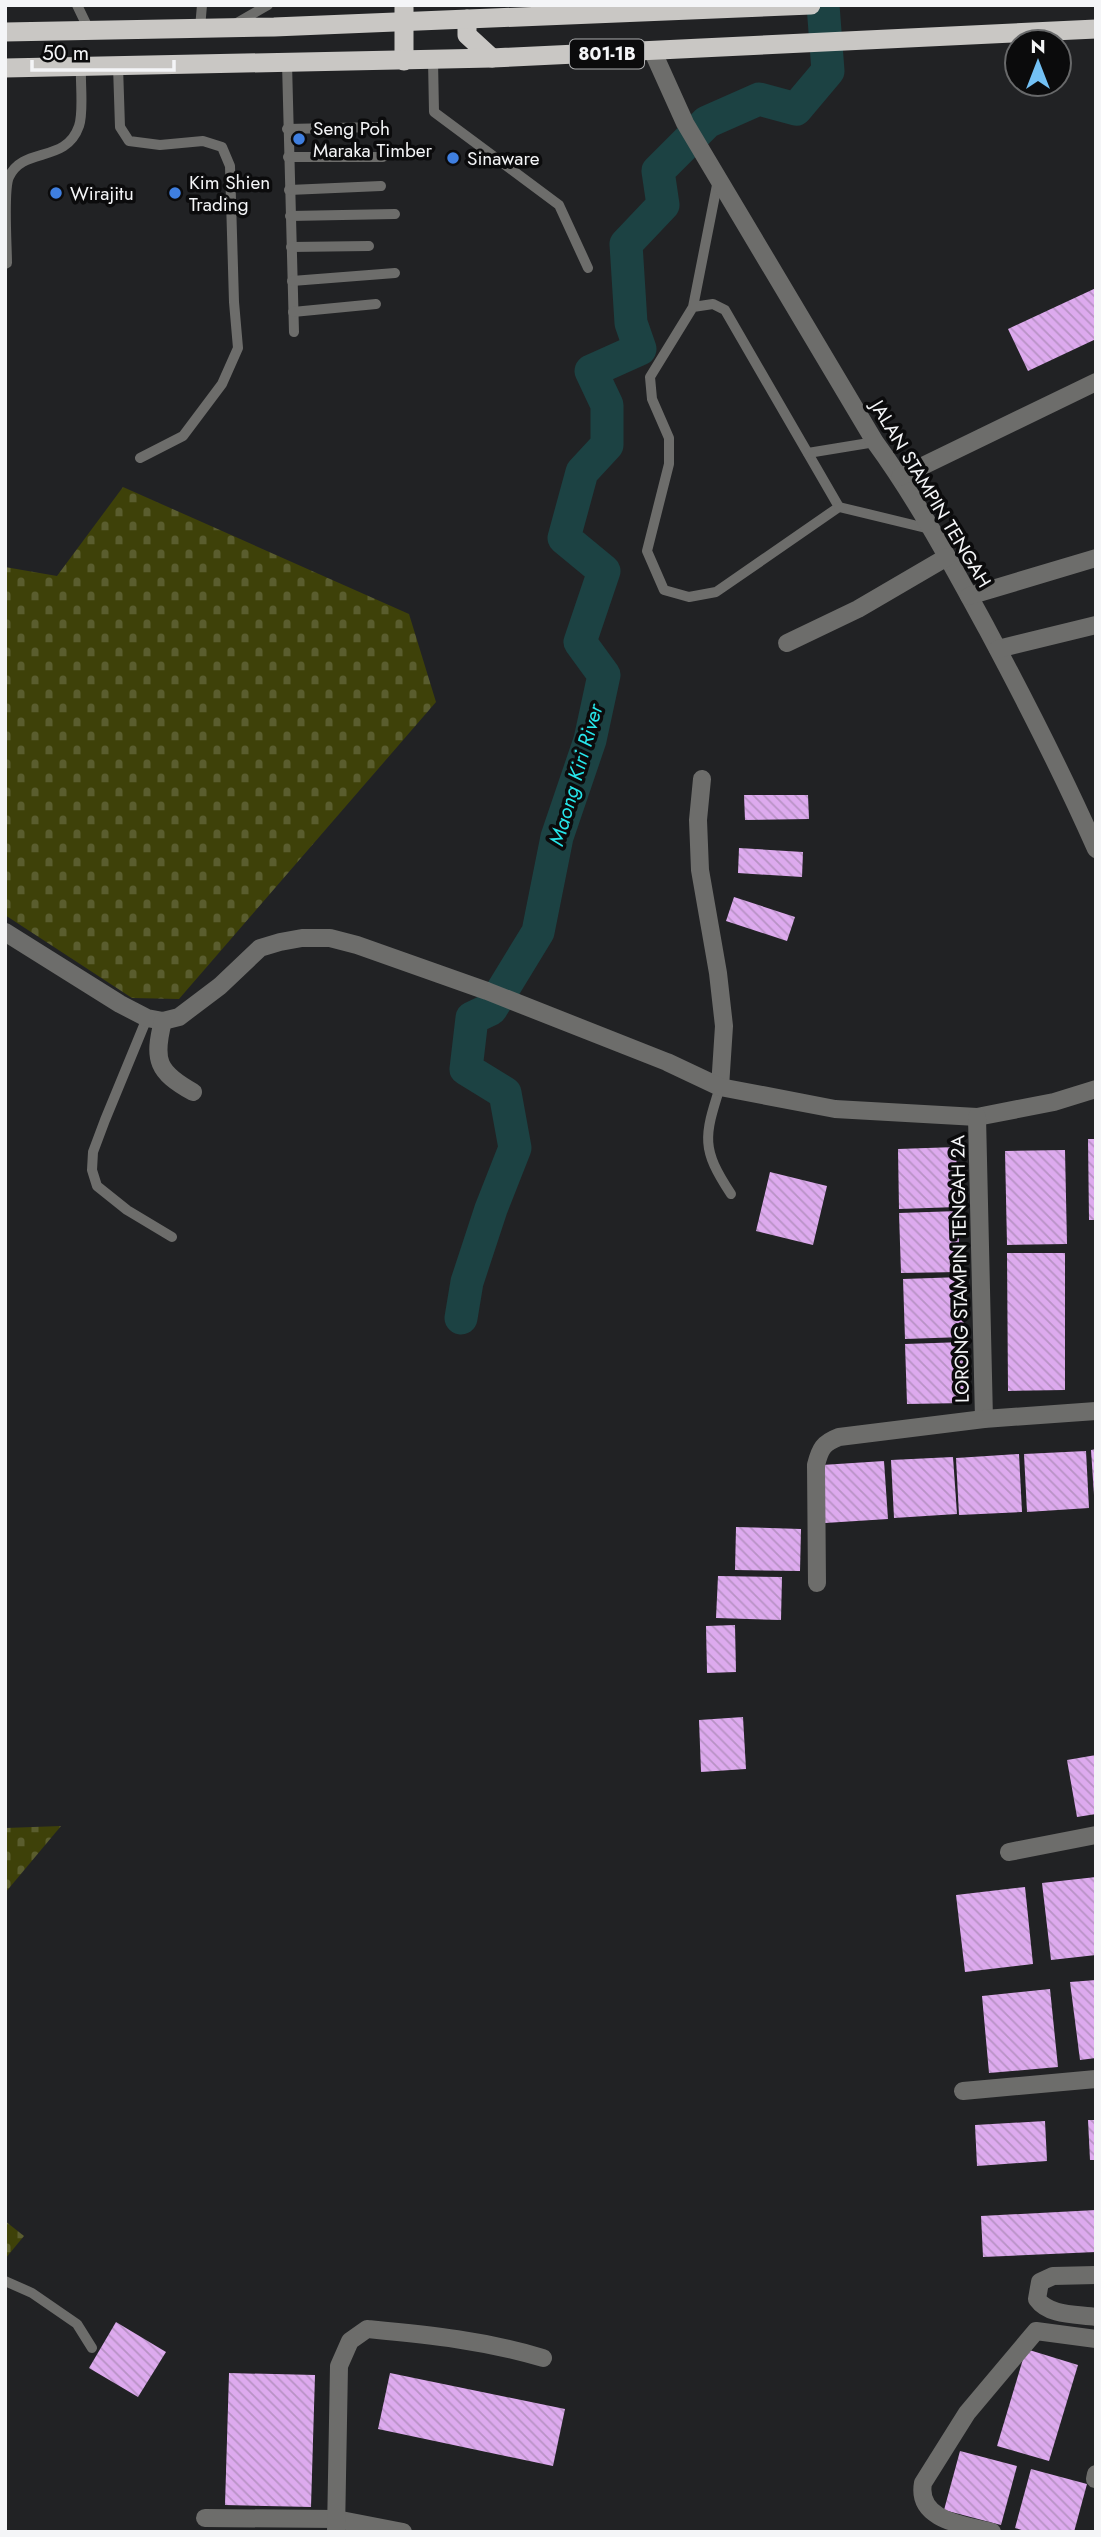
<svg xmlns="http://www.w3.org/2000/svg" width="1101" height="2537" font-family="Jost,sans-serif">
<defs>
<pattern id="cemetery-stones" width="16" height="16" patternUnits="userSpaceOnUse" patternTransform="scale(1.75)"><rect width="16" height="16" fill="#3e4109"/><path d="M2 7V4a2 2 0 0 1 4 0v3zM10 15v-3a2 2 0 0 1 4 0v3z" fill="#5a5d2e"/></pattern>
<pattern id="building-back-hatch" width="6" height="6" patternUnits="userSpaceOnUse" patternTransform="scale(1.75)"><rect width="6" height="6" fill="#dae"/><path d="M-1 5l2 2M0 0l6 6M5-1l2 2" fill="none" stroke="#b892c5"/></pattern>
</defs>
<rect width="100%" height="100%" fill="#212224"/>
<g fill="url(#cemetery-stones)">
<polygon points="123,487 409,614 436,702 179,999 132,998 5,915 5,567 57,576"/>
<polygon points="61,1826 5,1893 5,1828"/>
<polygon points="5,2221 24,2236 5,2259"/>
</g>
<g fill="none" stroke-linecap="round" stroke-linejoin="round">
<polyline stroke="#1c4243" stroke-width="33" points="461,1318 467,1282 491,1209 515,1148 505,1093 466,1069 472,1018 491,1009 538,932 557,837 590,740 604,675 580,642 604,571 564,538 582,472 607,445 607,405 591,371 640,349 631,323 626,244 663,205 658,171 707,122 759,99 796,109 828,71 823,5"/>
</g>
<g fill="url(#building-back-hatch)">
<polygon points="1096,288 1096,339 1028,371 1008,329"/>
<polygon points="744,795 808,795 809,819 745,820"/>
<polygon points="739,848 803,852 802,877 738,873"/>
<polygon points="734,897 795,917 787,941 726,921"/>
<polygon points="1088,1139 1096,1139 1096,1220 1089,1220"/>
<polygon points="956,1147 958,1207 899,1209 898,1149"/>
<polygon points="1065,1150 1067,1244 1007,1245 1005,1151"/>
<polygon points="770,1172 827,1186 813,1245 756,1231"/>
<polygon points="958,1211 960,1272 901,1273 899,1213"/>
<polygon points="1007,1253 1065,1253 1065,1390 1008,1391"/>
<polygon points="962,1277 964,1337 905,1339 903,1279"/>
<polygon points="964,1342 966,1403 907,1404 905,1344"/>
<polygon points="1096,1449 1096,1495 1094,1495 1091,1450"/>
<polygon points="1086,1451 1089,1508 1027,1512 1024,1454"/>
<polygon points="1019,1454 1022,1512 959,1515 956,1458"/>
<polygon points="953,1457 957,1514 894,1518 891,1460"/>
<polygon points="884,1461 888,1519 825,1523 822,1465"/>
<polygon points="736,1527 801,1529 800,1571 735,1570"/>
<polygon points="718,1576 782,1577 781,1620 716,1618"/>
<polygon points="735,1625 736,1672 707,1673 706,1626"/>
<polygon points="743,1717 746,1769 701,1772 699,1720"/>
<polygon points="1096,1755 1096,1814 1077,1817 1067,1760"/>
<polygon points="1096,1877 1096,1955 1051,1960 1042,1883"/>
<polygon points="1025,1887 1033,1964 965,1972 956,1895"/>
<polygon points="1096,1980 1096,2058 1080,2060 1070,1982"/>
<polygon points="1050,1989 1058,2067 989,2073 982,1996"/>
<polygon points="1088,2120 1096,2120 1096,2160 1090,2160"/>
<polygon points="1045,2121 1047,2161 977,2166 975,2125"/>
<polygon points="1096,2210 1096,2252 983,2257 981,2216"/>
<polygon points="116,2322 166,2352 138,2397 89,2368"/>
<polygon points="1026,2349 1078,2365 1049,2461 997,2446"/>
<polygon points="229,2373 315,2375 311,2507 225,2505"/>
<polygon points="390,2373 565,2409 553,2466 378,2429"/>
<polygon points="960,2451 1017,2466 1001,2525 944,2510"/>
<polygon points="1031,2469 1087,2484 1074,2532 1028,2532 1015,2528"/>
</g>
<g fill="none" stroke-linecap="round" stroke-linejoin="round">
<g stroke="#6d6d6b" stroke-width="10">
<polyline points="77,5 89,30"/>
<polyline points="235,24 268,5"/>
<polyline points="200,28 202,5"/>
<polyline points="433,60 434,112 559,205 588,268"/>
<polyline points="287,63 294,332"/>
<polyline points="118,66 120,127 129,141 160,145 203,141 222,147 230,166 234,302 238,348 222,384 183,436 140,458"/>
<polyline points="287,129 379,127"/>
<polyline points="288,157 383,157"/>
<polyline points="289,190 381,186"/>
<polyline points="290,216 395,214"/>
<polyline points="291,247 369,246"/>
<path d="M5,264L7,263C7,246 3,190 9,177C23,146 66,164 79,126C84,112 80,82 81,67"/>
<polyline points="292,281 395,273"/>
<polyline points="693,307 713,304 725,310 839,507 716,592 689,597 664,590 647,551 669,464 669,438 652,399 650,377 693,307 718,180"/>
<polyline points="293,312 376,304"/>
<polyline points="808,453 875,442"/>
<polyline points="839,507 930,529"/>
<polyline points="147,1018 105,1120 93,1152 92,1170 97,1186 127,1210 172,1237"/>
<path d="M720,1087C704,1137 701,1149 731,1194"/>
<polyline points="5,2281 32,2293 77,2324 92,2348"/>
</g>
<g stroke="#6d6d6b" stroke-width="18">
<path d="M653,52L685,123L875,442C918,501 952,565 987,629C1026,702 1063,774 1096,849"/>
<polyline points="900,477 1096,382"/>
<polyline points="969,596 1096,558"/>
<polyline points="787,643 858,609 947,557"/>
<polyline points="998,649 1096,625"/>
<polyline points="702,779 698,820 700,870 718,973 724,1026 720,1087"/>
<polyline points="5,932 120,1004 147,1018 163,1021 179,1017 220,986 260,948 280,942 302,938 330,938 357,945 487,991 667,1062 720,1087 835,1109 977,1117 1054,1102 1096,1089"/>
<path d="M163,1021C153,1060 157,1072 193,1092"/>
<polyline points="977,1117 984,1419"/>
<path d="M817,1583L816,1465C820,1449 823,1443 839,1437L984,1419L1096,1411"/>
<polyline points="1009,1852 1096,1835"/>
<polyline points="963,2091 1096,2079"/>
<path d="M1096,2275L1053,2276L1040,2282L1037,2299C1049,2316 1076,2314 1096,2317"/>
<polyline points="1095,2479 1096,2474"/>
<polyline points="205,2518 336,2519 403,2532"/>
<path d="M336,2532L339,2366L350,2341L367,2329C429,2335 483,2340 543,2358"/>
<path d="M992,2532C965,2525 916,2521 923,2483L967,2413L1036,2331L1096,2339"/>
</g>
<g stroke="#c9c7c4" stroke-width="19">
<polyline points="467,19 467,35 492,58"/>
<polyline points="5,32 274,27 811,5"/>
<polyline points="404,61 404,5"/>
<polyline points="5,68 492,58 1096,29"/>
</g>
</g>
<g fill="#3f7fe0" stroke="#0b0b0c" stroke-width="2.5">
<circle cx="299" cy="139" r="7"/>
<circle cx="453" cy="158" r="7"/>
<circle cx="56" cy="193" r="7"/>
<circle cx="175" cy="193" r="7"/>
</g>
<g text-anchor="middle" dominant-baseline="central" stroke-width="7" stroke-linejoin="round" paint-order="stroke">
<rect fill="#0b0b0c" stroke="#aeafb0" stroke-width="2" x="570" y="39.5" width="74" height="29" rx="5"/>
<g font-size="18" font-weight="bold" fill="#f4f5f7">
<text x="607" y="54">801-1B</text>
</g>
<g font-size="19" fill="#f4f5f7" stroke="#0b0b0c" text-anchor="start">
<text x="313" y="128">Seng Poh<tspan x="313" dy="22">Maraka Timber</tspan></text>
<text x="467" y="158">Sinaware</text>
<text x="189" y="182">Kim Shien<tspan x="189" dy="22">Trading</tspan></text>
<text x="70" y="193">Wirajitu</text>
</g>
<g font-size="19" fill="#f4f5f7" stroke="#0b0b0c">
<text transform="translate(931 494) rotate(59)">JALAN STAMPIN TENGAH</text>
<text transform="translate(960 1269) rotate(-91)">LORONG STAMPIN TENGAH 2A</text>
</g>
<g font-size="21" font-style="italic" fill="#27e6ea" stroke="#0b0b0c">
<text transform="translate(576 775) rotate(-74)">Maong Kiri River</text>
</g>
</g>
<rect width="1101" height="2537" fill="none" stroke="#f4f5f7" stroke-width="14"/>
<g transform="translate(1038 63)"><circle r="33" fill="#0b0b0c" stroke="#68696a" stroke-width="2"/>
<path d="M0-5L12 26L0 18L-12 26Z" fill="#73c1f5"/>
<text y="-10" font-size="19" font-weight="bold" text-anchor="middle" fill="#f4f5f7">N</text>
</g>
<path d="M32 60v10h142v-10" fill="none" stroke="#f4f5f7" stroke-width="3.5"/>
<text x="42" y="60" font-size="21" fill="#f4f5f7" stroke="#0b0b0c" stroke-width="5" paint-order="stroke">50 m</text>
</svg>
